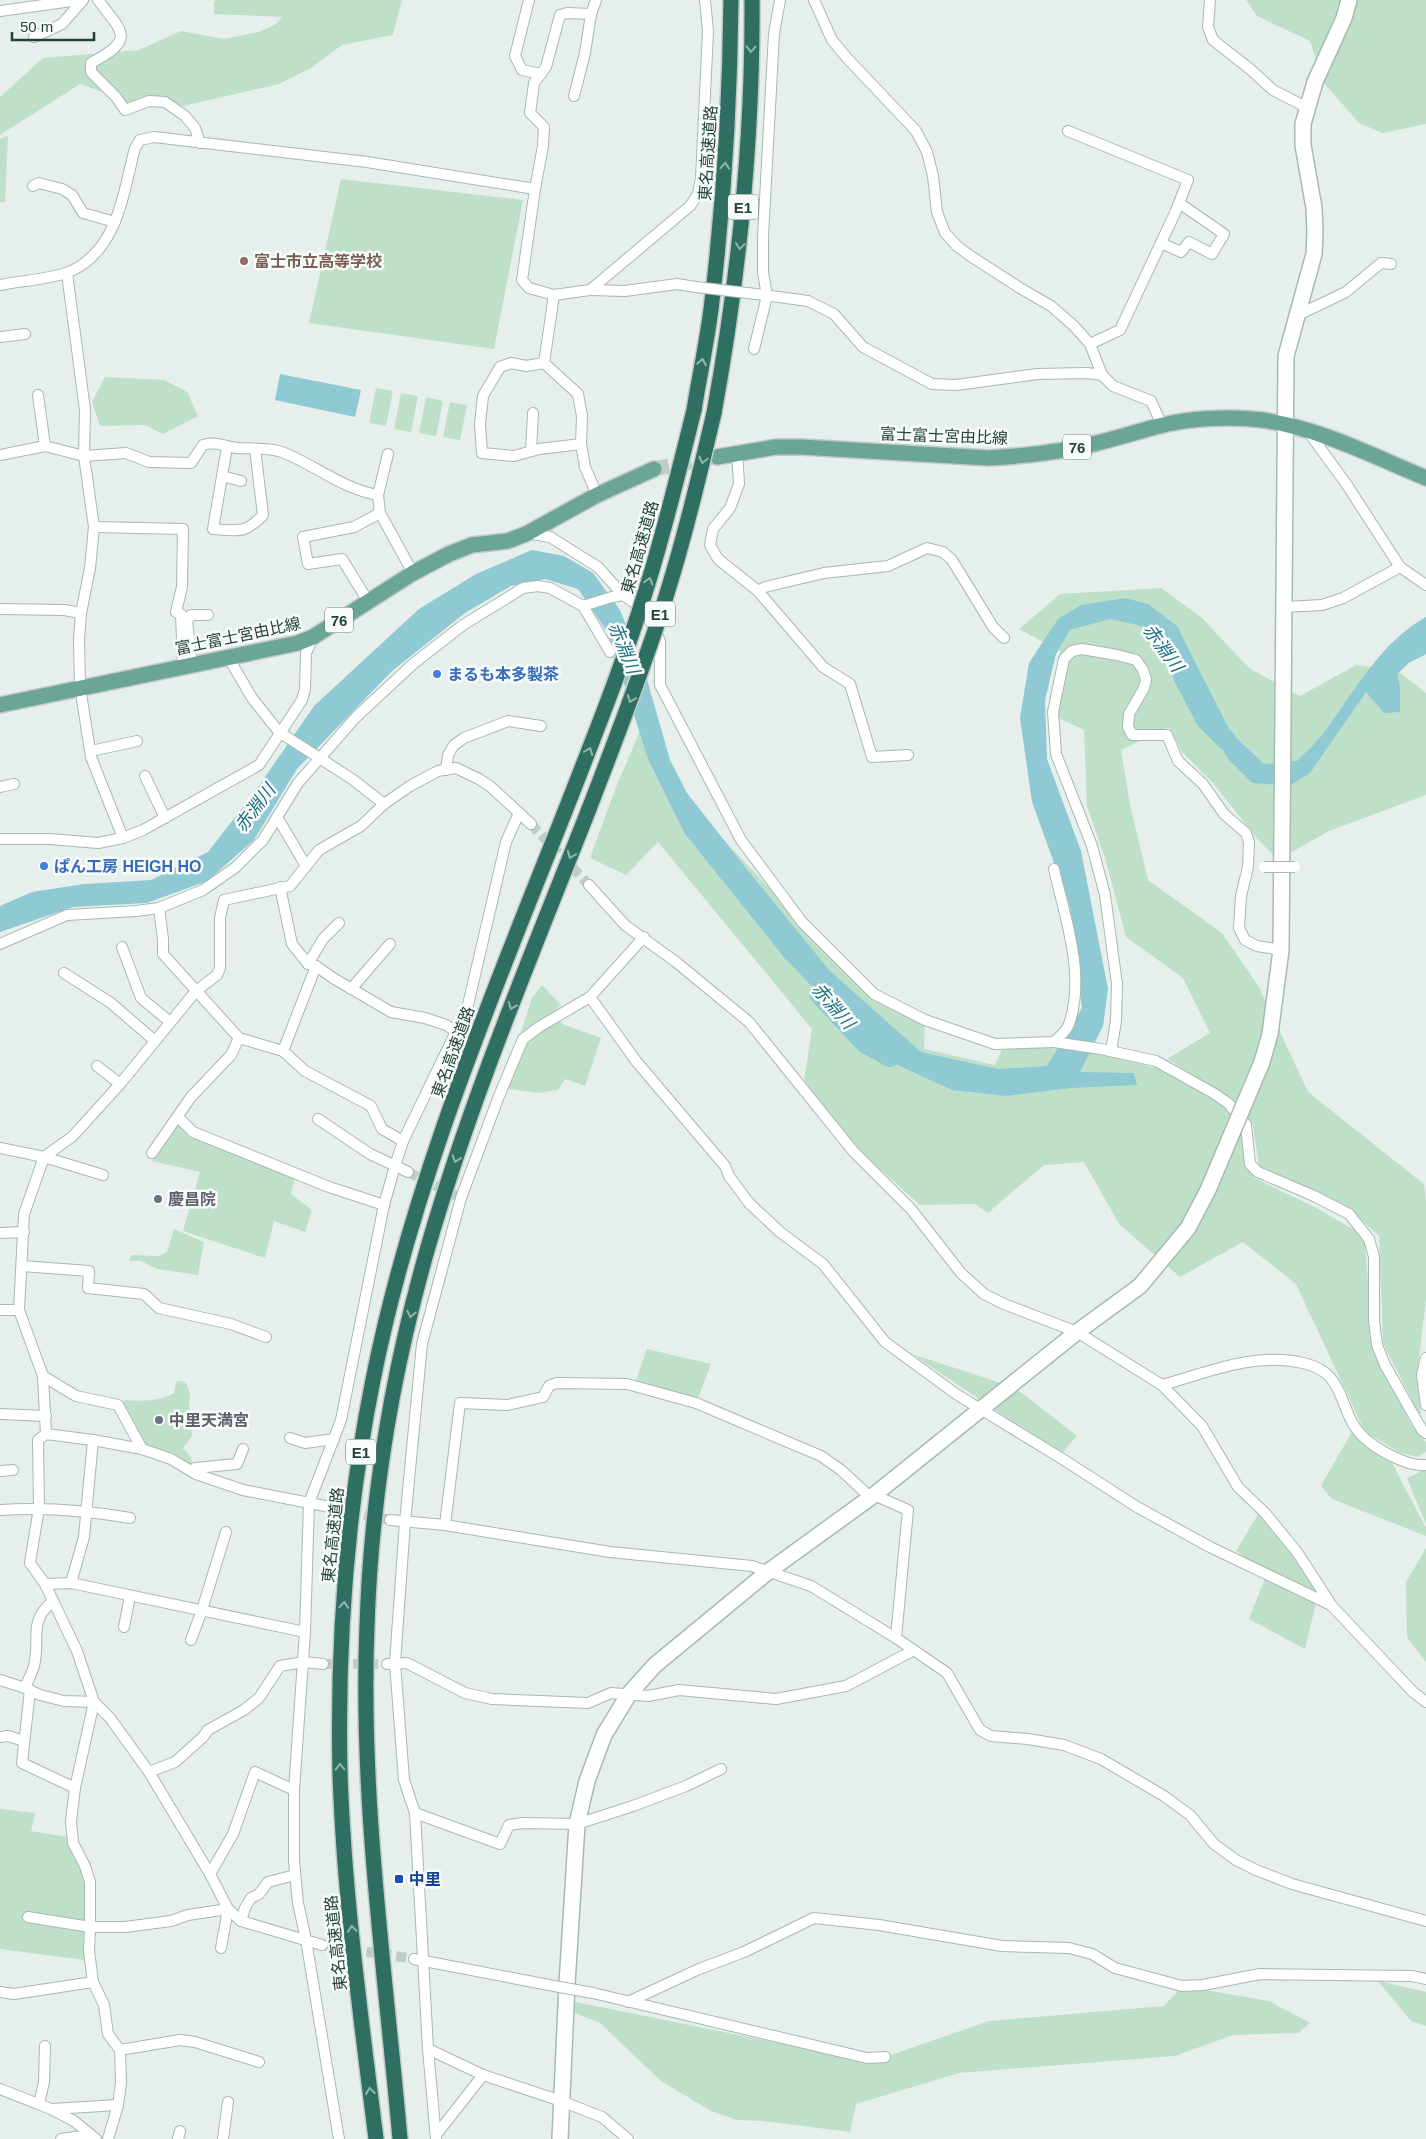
<svg xmlns="http://www.w3.org/2000/svg" width="1426" height="2139" font-family="Arial,'Noto Sans JP',sans-serif">
<rect width="100%" height="100%" fill="#e6efeb"/>
<g fill="#bfe0c8">
<polygon points="219,0 402,0 393,35 342,45 311,68 279,84 183,106 155,99 125,110 116,97 80,84 0,135 0,97 43,58 139,50 181,31 224,39 259,32 276,24 282,17 214,14 214,1"/>
<polygon points="1246,0 1426,0 1426,124 1383,133 1359,123 1324,83 1310,41 1257,16"/>
<polygon points="8,136 5,202 0,202 0,139"/>
<polygon points="341,179 523,200 494,349 309,323"/>
<polygon points="105,377 164,380 187,392 198,416 163,434 145,425 100,426 92,402"/>
<polygon points="376,388 393,391 386,426 369,423"/>
<polygon points="401,393 418,396 411,432 394,429"/>
<polygon points="426,397 443,401 436,436 419,433"/>
<polygon points="450,402 467,405 460,440 443,437"/>
<polygon points="1161,588 1201,617 1249,668 1300,696 1356,665 1398,671 1426,693 1426,795 1329,831 1283,857 1275,857 1256,837 1213,783 1182,752 1169,727 1121,750 1130,805 1148,880 1222,933 1259,987 1308,1092 1424,1184 1426,1201 1426,1300 1417,1375 1421,1413 1419,1414 1383,1343 1379,1236 1345,1205 1259,1166 1253,1126 1235,1101 1167,1059 1210,1033 1183,978 1126,937 1106,861 1087,806 1084,730 1056,717 1060,651 1019,629 1060,594"/>
<polygon points="640,731 664,776 771,890 874,994 925,1020 924,1049 995,1065 1003,1047 1084,1049 1156,1068 1191,1086 1236,1114 1242,1126 1245,1167 1256,1179 1315,1207 1356,1231 1365,1244 1373,1343 1410,1423 1426,1442 1426,1452 1417,1457 1399,1452 1365,1432 1296,1284 1243,1242 1180,1277 1119,1224 1084,1162 1044,1165 988,1213 975,1204 920,1205 842,1135 804,1080 812,1029 658,842 626,875 590,858 616,787"/>
<polygon points="542,985 561,1005 551,1015 565,1025 601,1038 585,1086 565,1079 558,1090 539,1093 503,1088 532,998"/>
<polygon points="178,1122 295,1178 291,1194 312,1210 305,1232 274,1221 265,1258 183,1231 200,1172 152,1161"/>
<polygon points="174,1229 204,1242 198,1275 157,1269 141,1261 129,1261 131,1255 158,1256 167,1252"/>
<polygon points="647,1349 711,1364 696,1403 634,1386"/>
<polygon points="912,1354 995,1381 1022,1393 1077,1436 1061,1454"/>
<path d="M181,1381L186,1383L190,1394L189,1407L192,1436L183,1448L191,1457L192,1466L144,1447L120,1407L125,1400C142,1401 159,1402 174,1393L176,1382Z"/>
<polygon points="1353,1430 1392,1463 1426,1528 1426,1536 1332,1499 1321,1486"/>
<polygon points="1426,1469 1426,1524 1407,1478"/>
<polygon points="1259,1513 1301,1561 1318,1595 1305,1649 1249,1619 1267,1573 1236,1551"/>
<polygon points="1426,1548 1426,1662 1407,1637 1406,1582"/>
<path d="M0,1809L35,1813L31,1831L68,1837C72,1846 77,1856 81,1866C90,1895 86,1930 85,1960L0,1949Z"/>
<polygon points="1378,1981 1426,1992 1426,2026 1411,2021"/>
<polygon points="1182,1986 1269,2001 1310,2023 1298,2033 1233,2035 1175,2056 959,2073 856,2104 850,2132 763,2121 737,2120 711,2111 661,2081 600,2023 565,2009 566,2000 837,2055 885,2057 989,2021 1164,2006"/>
</g>
<g fill="#8ec9d4">
<polygon points="280,374 361,390 355,417 275,400"/>
<path d="M532,550L564,556L593,573L620,610L646,676L670,760L687,793L749,872L830,971L921,1052L998,1069L1047,1066L1082,1008L1070,907L1032,802L1020,718L1029,663L1058,619L1081,605L1125,598L1148,604L1177,626L1231,733L1264,764L1297,761C1307,751 1318,741 1326,730C1354,691 1383,640 1426,617V640H1421L1394,656L1400,688V712L1384,713L1366,692L1310,773L1289,786L1252,783L1228,759L1168,650L1146,627L1110,619L1070,630L1056,654L1045,700L1047,759L1081,851L1108,989L1103,1026L1080,1072L1134,1073L1137,1085L1071,1088L1006,1096L952,1090L878,1056L783,956L685,834L648,759L608,633L578,589L545,579L511,586L465,613L392,671L297,769L254,840L207,881L147,903L73,907L0,932V906L32,892L84,884L151,880L208,852L254,793L314,706L419,609L476,574Z"/>
</g>
<g fill="none" stroke-linecap="round" stroke-linejoin="round">
<g stroke="#8ec9d4" stroke-width="20">
<polyline points="1183,676 1206,720 1226,740"/>
<polyline points="1376,680 1404,654 1426,643"/>
<polyline points="819,994 865,1043 890,1057"/>
</g>
<g stroke="#bfccc8" stroke-width="10" stroke-dasharray="10 5" stroke-linecap="butt">
<polyline points="531,824 589,885"/>
<polyline points="408,1172 461,1198"/>
<polyline points="335,1508 390,1520"/>
<polyline points="323,1664 387,1664"/>
<polyline points="322,1945 414,1959"/>
</g>
<polyline stroke="#bfccc8" stroke-width="15" stroke-dasharray="15 8" stroke-linecap="butt" points="654,469 714,457"/>
<defs>
<g id="street">
<path d="M98,0C123,33 136,39 91,63V72L116,97L125,110L149,101L165,102L185,116L195,128L200,143"/>
<polyline points="529,0 515,56 522,70 541,74"/>
<polyline points="814,0 832,40 847,58 916,131 927,152 933,176 937,212 945,233 957,246 969,255 1020,288 1051,306 1074,326 1090,344 1102,375 1113,386 1151,401 1162,425"/>
<polyline points="1210,0 1208,27 1213,40 1250,69 1273,90 1306,107"/>
<polyline points="0,11 79,0"/>
<polyline points="34,37 62,24 83,0"/>
<polyline points="574,96 585,53 591,14 596,0"/>
<polyline points="1068,131 1188,180 1175,213 1120,330 1090,344"/>
<polyline points="33,186 39,183 62,189 72,195 83,213 115,222"/>
<polyline points="535,189 543,146 544,127 530,113 534,83 546,67 560,15 567,13 591,14"/>
<polyline points="1161,243 1181,252 1189,242 1212,254 1224,234 1179,203"/>
<polyline points="67,273 85,410 84,456 94,527 90,568 81,613 79,639 80,687 91,757 123,838"/>
<path d="M0,285C20,281 51,279 69,272C118,251 123,193 135,148L140,140L154,137L367,162L535,189L522,280L529,288L554,295L590,290L690,206L698,194L701,178L708,31L705,0"/>
<polyline points="590,290 625,291 677,284 696,287"/>
<polyline points="756,294 808,301 834,314 863,347 932,384 956,385 1037,374 1087,373 1102,375"/>
<polyline points="554,295 544,363 578,394 582,416 581,444 585,467 597,495"/>
<polyline points="1298,315 1346,292 1381,263 1391,264"/>
<polyline points="0,337 25,334"/>
<polyline points="754,349 767,296 763,272 763,236 774,34 780,0"/>
<polyline points="544,363 526,366 511,363 500,367 483,396 480,424 482,453 514,456 539,449 581,444"/>
<polyline points="38,395 45,446"/>
<polyline points="1307,430 1347,485 1400,567 1426,585"/>
<path d="M227,447L213,529C238,531 245,534 263,515L255,449"/>
<polyline points="531,451 533,413"/>
<polyline points="737,452 739,484 730,508 713,529 710,545 718,559 758,591 823,667 850,684 872,757 908,755"/>
<path d="M0,455L45,446L84,456L126,453L149,462L191,463L203,445C215,441 224,446 236,448C250,449 269,447 282,452C315,465 343,489 378,495L380,513L413,573"/>
<polyline points="222,476 241,481"/>
<polyline points="378,495 388,454"/>
<polyline points="94,527 183,529 182,587 176,612 181,614 183,665"/>
<path d="M528,533L550,537L598,567L623,595L650,613L660,642V685L741,840L802,922L874,994L925,1020L995,1044L1054,1042C1059,1037 1067,1031 1069,1024C1086,975 1065,918 1054,869"/>
<polyline points="758,591 765,587 824,573 888,566 927,548 943,552 952,560 993,627 1004,638"/>
<polyline points="368,601 342,559 308,564 303,537 354,527 380,513"/>
<polyline points="583,606 612,597 623,595"/>
<polyline points="1285,607 1322,605 1343,598 1400,567"/>
<polyline points="0,609 64,610 81,613"/>
<polyline points="228,657 252,698 279,732 352,779 384,804"/>
<polyline points="192,664 187,621 191,615 208,615"/>
<polyline points="91,751 137,741"/>
<polyline points="446,770 448,755 454,745 464,738 508,721 541,726"/>
<polyline points="145,776 165,818"/>
<polyline points="0,787 14,784"/>
<polyline points="277,817 306,866"/>
<polyline points="0,839 50,839 98,843 123,838 143,830 259,765 302,700 305,689 306,653 313,637"/>
<polyline points="589,885 625,925 676,962 749,1022 853,1151 911,1209 961,1273 984,1294 1004,1304 1077,1332 1162,1385 1202,1426 1238,1487 1265,1513 1297,1552 1332,1606 1413,1692 1426,1702"/>
<polyline points="280,887 292,944 308,964 316,966 333,978 391,1012 425,1018 446,1025 457,1032"/>
<polyline points="159,908 163,939 163,954 239,1038 283,1051 305,1071 371,1106 382,1129 403,1141"/>
<polyline points="0,944 67,915 136,911 159,908 203,890 236,867 263,840 298,783 356,717 413,664 463,625 523,588 538,586 550,588 583,606 610,652"/>
<polyline points="122,947 141,998 170,1022"/>
<polyline points="308,964 323,939 339,923"/>
<polyline points="64,973 111,1003 155,1041"/>
<polyline points="351,989 390,944"/>
<polyline points="590,997 636,1061 725,1166 729,1176 749,1203 780,1232 823,1264 885,1342 956,1394 1064,1460 1137,1507 1210,1547 1331,1605"/>
<polyline points="1054,1042 1101,1049 1156,1061 1215,1094 1229,1104 1246,1125 1250,1164 1258,1172 1314,1196 1349,1214 1369,1239 1374,1257 1374,1321 1377,1345 1385,1365 1422,1430 1426,1433"/>
<polyline points="283,1051 316,966"/>
<polyline points="1111,1051 1116,1021 1117,984 1105,895 1092,846 1056,754 1053,712 1064,659 1072,651 1082,649 1117,655 1136,660 1143,670 1146,680 1144,688 1129,714 1128,727 1132,735 1167,735 1178,761 1203,784 1224,814 1246,833 1249,842 1248,867 1241,896 1239,928 1245,940 1257,946 1281,950"/>
<polyline points="97,1066 120,1084"/>
<polyline points="178,1117 193,1132 329,1187 384,1205"/>
<polyline points="318,1119 370,1154 408,1172"/>
<polyline points="0,1148 44,1157 103,1175"/>
<polyline points="152,1153 191,1097 231,1055 239,1038"/>
<polyline points="0,1233 24,1232"/>
<polyline points="22,1266 89,1271 88,1288 144,1294 159,1308 231,1324 266,1337"/>
<polyline points="0,1310 19,1310"/>
<polyline points="1426,1358 1422,1375 1426,1405"/>
<polyline points="43,1376 76,1396 118,1405 142,1449"/>
<path d="M1162,1385C1209,1372 1253,1352 1303,1363C1340,1371 1338,1396 1353,1424C1362,1439 1379,1450 1394,1457C1405,1462 1414,1466 1426,1465"/>
<polyline points="0,1414 46,1416"/>
<polyline points="46,1434 43,1376 19,1310 24,1214 44,1157 73,1136 120,1084 196,991 217,975 220,968 220,918 224,900 290,886 319,850 361,826 384,804 410,786 438,771 456,768 479,779 491,787 531,824"/>
<polyline points="290,1438 305,1443 334,1439"/>
<polyline points="0,1471 13,1470"/>
<polyline points="193,1472 195,1468 237,1464 243,1449"/>
<polyline points="874,1495 908,1510 896,1638"/>
<path d="M0,1510C46,1507 85,1510 130,1518"/>
<polyline points="390,1520 445,1525 610,1552 752,1566 811,1586 896,1638 947,1673 980,1730 991,1736 1028,1739 1064,1745 1101,1759 1164,1796 1190,1815 1214,1844 1236,1860 1256,1870 1292,1884 1426,1921"/>
<polyline points="445,1525 460,1403 508,1405 543,1397 549,1386 556,1383 627,1384 696,1403 821,1456 841,1470 870,1497"/>
<polyline points="71,1583 84,1537 93,1440"/>
<polyline points="45,1584 71,1583 305,1632"/>
<polyline points="124,1627 130,1596"/>
<polyline points="191,1640 202,1610 226,1532"/>
<polyline points="387,1664 407,1663 465,1693 492,1699 588,1703 611,1693 648,1696 679,1690 776,1699 846,1686 914,1650"/>
<polyline points="0,1680 25,1688 40,1695 64,1701 94,1702"/>
<path d="M25,1688C28,1680 32,1673 34,1666C41,1638 27,1623 53,1601"/>
<polyline points="30,1690 22,1763 75,1788"/>
<polyline points="94,1702 75,1788 71,1821 73,1843 85,1866 90,1882 90,1927 89,1951 93,1982 104,2005 108,2034 120,2050 121,2083 118,2105 108,2139"/>
<polyline points="0,1737 8,1736 24,1741"/>
<polyline points="149,1772 175,1762 203,1737 208,1730 244,1710 259,1698 280,1666 304,1662 323,1664"/>
<polyline points="415,1813 500,1844 509,1825 523,1823 577,1824 633,1806 686,1786 721,1769"/>
<polyline points="210,1874 233,1834 255,1772 294,1790"/>
<polyline points="28,1917 90,1927 125,1927 171,1921 188,1915 228,1909"/>
<polyline points="241,1921 245,1908 251,1898 259,1894 268,1882 295,1875"/>
<polyline points="322,1945 241,1921 228,1909 210,1874 149,1772 110,1718 94,1702 77,1651 45,1584 30,1563 39,1508 38,1440 46,1434 93,1440 142,1449 171,1459 196,1474 243,1490 335,1508"/>
<polyline points="221,1948 228,1909"/>
<polyline points="414,1959 554,1986"/>
<polyline points="0,1992 14,1994 93,1982"/>
<polyline points="593,1993 867,2058 885,2057"/>
<polyline points="628,2002 699,1969 744,1952 814,1918 879,1925 1002,1946 1069,1948 1092,1954 1115,1968 1182,1986 1203,1985 1260,1974 1412,1976 1426,1979"/>
<polyline points="428,2049 483,2075"/>
<polyline points="120,2050 180,2040 195,2042 259,2062"/>
<polyline points="0,2089 51,2109 74,2121 96,2139"/>
<polyline points="39,2104 44,2082 45,2046"/>
<polyline points="52,2109 118,2105"/>
<polyline points="436,2135 483,2075 561,2101 602,2117 628,2139"/>
<polyline points="61,2139 90,2135"/>
<polyline points="178,2139 180,2131"/>
<polyline points="223,2139 228,2102"/>
<polyline points="339,2139 306,1940 298,1903 294,1861 294,1790 305,1632 309,1503 341,1420 384,1205 395,1166 403,1141 467,1009 506,842 519,813"/>
<polyline points="436,2139 428,2049 415,1813 404,1780 395,1663 405,1522 422,1344 461,1198 499,1096 523,1039 539,1027 590,997 644,937"/>
</g>
<g id="secondary">
<polyline points="1262,1062 1270,1034 1281,950 1286,356 1314,254 1315,232 1314,208 1303,145 1303,124 1315,82 1344,18 1349,0"/>
<polyline points="560,2139 567,1984 577,1824 587,1781 604,1735 629,1694 655,1665 769,1571 874,1495 1077,1332 1140,1286 1188,1228"/>
</g>
<g id="primary">
<path d="M717,457L776,447H801L988,458C1026,456 1064,452 1101,442C1121,437 1140,431 1159,426C1189,418 1231,416 1262,420C1319,428 1373,456 1426,478"/>
<polyline points="0,705 298,643 313,637 413,573 449,554 472,545 508,541 528,533 597,495 654,469"/>
</g>
<g id="highway">
<path d="M694,410C700,373 708,337 712,301C724,201 730,101 731,0"/>
<path d="M714,413C739,276 753,139 752,0"/>
<path d="M376,2139C361,2018 344,1896 340,1773C337,1642 347,1509 373,1380C413,1178 496,987 571,796"/>
<path d="M400,2139C385,1969 360,1797 367,1626C371,1499 393,1369 428,1247C471,1098 532,954 589,809"/>
</g>
</defs>
<use href="#street" stroke="#a8b8b2" stroke-width="12"/>
<use href="#secondary" stroke="#a4bbb3" stroke-width="18"/>
<use href="#primary" stroke="#c2cac8" stroke-width="18"/>
<use href="#highway" stroke="#c2cac8" stroke-width="18"/>
<use href="#street" stroke="#fff" stroke-width="10"/>
<use href="#secondary" stroke="#fff" stroke-width="15"/>
<use href="#primary" stroke="#6aa596" stroke-width="15"/>
<use href="#highway" stroke="#2f6f62" stroke-width="15"/>
<defs>
<g id="street-bridge">
<polyline points="696,287 756,294"/>
<polyline points="1264,867 1295,867"/>
<polyline points="554,1986 593,1993"/>
</g>
<polyline id="secondary-bridge" points="1188,1228 1208,1190 1262,1062"/>
<g id="highway-bridge">
<path d="M571,796C597,729 624,662 645,593C664,533 679,471 694,410"/>
<path d="M589,809C615,741 642,673 664,603C684,540 699,477 714,413"/>
</g>
</defs>
<use href="#street-bridge" stroke="#a8b8b2" stroke-width="12" stroke-linecap="butt"/>
<use href="#secondary-bridge" stroke="#a4bbb3" stroke-width="18" stroke-linecap="butt"/>
<use href="#highway-bridge" stroke="#c2cac8" stroke-width="18" stroke-linecap="butt"/>
<use href="#street-bridge" stroke="#fff" stroke-width="10"/>
<use href="#secondary-bridge" stroke="#fff" stroke-width="15"/>
<use href="#highway-bridge" stroke="#2f6f62" stroke-width="15"/>
</g>
<defs><path id="oneway-chevron" d="M-2-3.5L2.5 0L-2 3.5" fill="none" stroke-width="1.6" stroke-linecap="round" stroke-linejoin="round" transform="scale(1.25)"/></defs>
<g stroke="#93b5ae">
<use href="#oneway-chevron" transform="translate(751 49) rotate(92)"/>
<use href="#oneway-chevron" transform="translate(725 166) rotate(-86)"/>
<use href="#oneway-chevron" transform="translate(740 246) rotate(97)"/>
<use href="#oneway-chevron" transform="translate(702 362) rotate(-80)"/>
<use href="#oneway-chevron" transform="translate(703 460) rotate(103)"/>
<use href="#oneway-chevron" transform="translate(649 581) rotate(-74)"/>
<use href="#oneway-chevron" transform="translate(631 699) rotate(111)"/>
<use href="#oneway-chevron" transform="translate(589 751) rotate(-69)"/>
<use href="#oneway-chevron" transform="translate(571 855) rotate(112)"/>
<use href="#oneway-chevron" transform="translate(512 1006) rotate(112)"/>
<use href="#oneway-chevron" transform="translate(456 1159) rotate(109)"/>
<use href="#oneway-chevron" transform="translate(411 1314) rotate(103)"/>
<use href="#oneway-chevron" transform="translate(344 1605) rotate(-85)"/>
<use href="#oneway-chevron" transform="translate(340 1767) rotate(-91)"/>
<use href="#oneway-chevron" transform="translate(352 1929) rotate(-96)"/>
<use href="#oneway-chevron" transform="translate(370 2091) rotate(-97)"/>
</g>
<circle fill="#8d6e63" stroke="#f7fbf9" stroke-width="2" cx="244" cy="261" r="5"/>
<g fill="#3f7fe0" stroke="#f7fbf9" stroke-width="2">
<circle cx="437" cy="674" r="5"/>
<circle cx="44" cy="866" r="5"/>
</g>
<g fill="#6b7280" stroke="#f7fbf9" stroke-width="2">
<circle cx="158" cy="1199" r="5"/>
<circle cx="159" cy="1420" r="5"/>
</g>
<rect fill="#1a4fb4" stroke="#f7fbf9" stroke-width="2" x="394" y="1874" width="10" height="10" rx="2.5"/>
<g text-anchor="middle" dominant-baseline="central" stroke-width="5" stroke-linejoin="round" paint-order="stroke">
<g fill="#f7fbf9" stroke="#637a73" stroke-width="1">
<rect x="728" y="194.5" width="30" height="25" rx="4"/>
<rect x="1063" y="434.5" width="28" height="25" rx="4"/>
<rect x="645" y="601.5" width="30" height="25" rx="4"/>
<rect x="325" y="607.5" width="28" height="25" rx="4"/>
<rect x="346" y="1439.5" width="30" height="25" rx="4"/>
</g>
<g font-size="15" font-weight="bold" fill="#24423a">
<text x="743" y="207">E1</text>
<text x="1077" y="447">76</text>
<text x="660" y="614">E1</text>
<text x="339" y="620">76</text>
<text x="361" y="1452">E1</text>
</g>
<g font-size="16" fill="#24423a" stroke="#f7fbf9">
<text transform="translate(708 153) rotate(-86)">東名高速道路</text>
<text transform="translate(944 436) rotate(2)">富士富士宮由比線</text>
<text transform="translate(640 547) rotate(-74)">東名高速道路</text>
<text transform="translate(238 636) rotate(-12)">富士富士宮由比線</text>
<text transform="translate(453 1052) rotate(-70)">東名高速道路</text>
<text transform="translate(333 1535) rotate(-84)">東名高速道路</text>
<text transform="translate(336 1943) rotate(-96)">東名高速道路</text>
</g>
<g font-size="16" font-weight="bold" fill="#785e54" stroke="#f7fbf9" text-anchor="start">
<text x="254" y="261">富士市立高等学校</text>
</g>
<g font-size="16" font-weight="bold" fill="#366cbe" stroke="#f7fbf9" text-anchor="start">
<text x="447" y="674">まるも本多製茶</text>
<text x="54" y="866">ぱん工房 HEIGH HO</text>
</g>
<g font-size="16" font-weight="bold" fill="#5b616d" stroke="#f7fbf9" text-anchor="start">
<text x="168" y="1199">慶昌院</text>
<text x="169" y="1420">中里天満宮</text>
</g>
<g font-size="16" font-weight="bold" fill="#164399" stroke="#f7fbf9" text-anchor="start">
<text x="409" y="1879">中里</text>
</g>
<g font-size="18" font-style="italic" fill="#1c6f80" stroke="#f7fbf9">
<text transform="translate(624 648) rotate(68)">赤淵川</text>
<text transform="translate(1163 648) rotate(54)">赤淵川</text>
<text transform="translate(255 808) rotate(-53)">赤淵川</text>
<text transform="translate(833 1006) rotate(49)">赤淵川</text>
</g>
</g>
<path d="M12 32v8h82v-8" fill="none" stroke="#24423a" stroke-width="2.5"/>
<text x="20" y="32" font-size="15" fill="#24423a" stroke="#f7fbf9" stroke-width="4" paint-order="stroke">50 m</text>
</svg>
